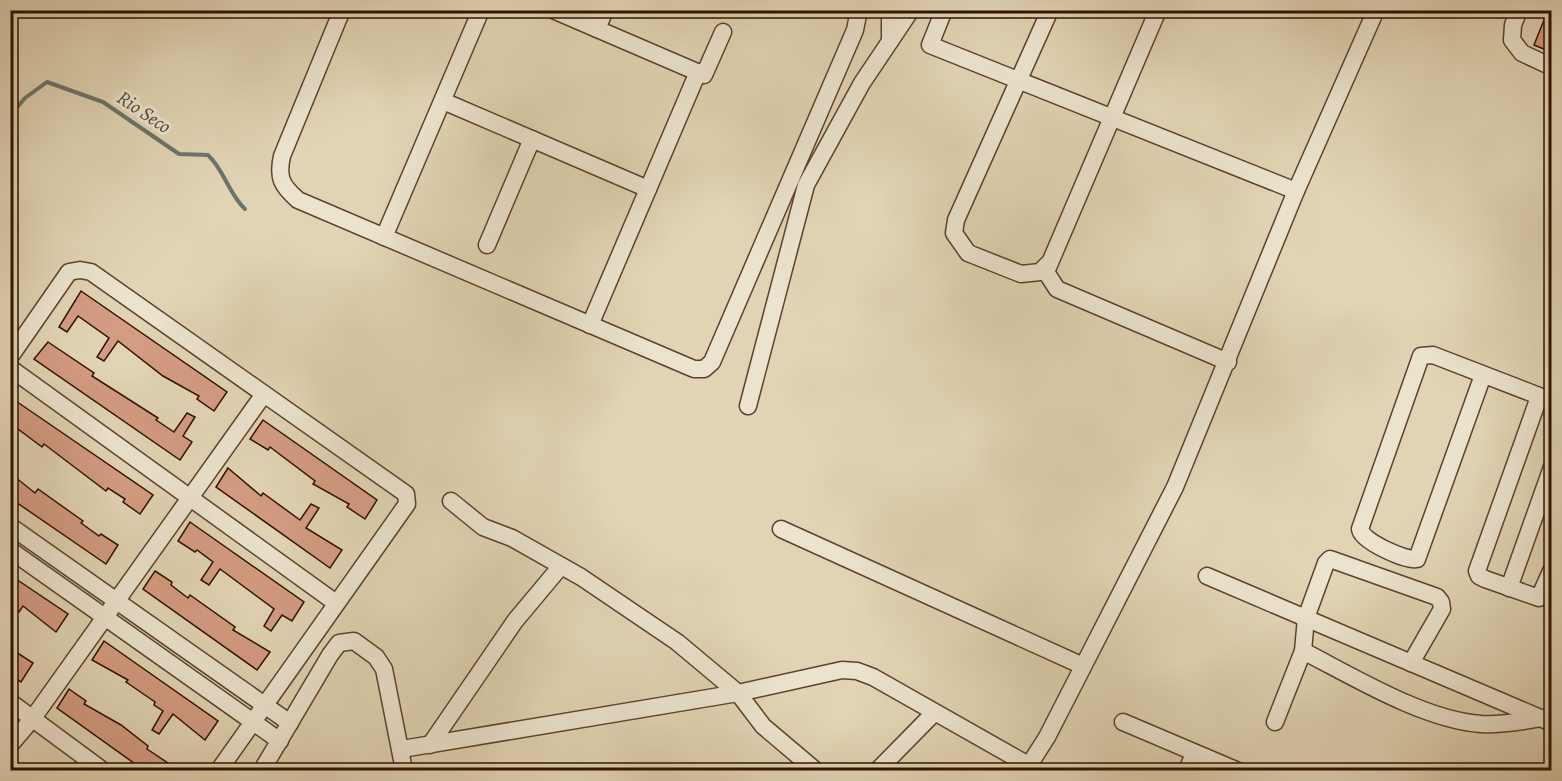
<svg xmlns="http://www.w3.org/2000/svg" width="1562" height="781" font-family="Alegreya,serif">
<rect width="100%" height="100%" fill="#e1d4b4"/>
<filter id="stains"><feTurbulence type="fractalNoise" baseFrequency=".00333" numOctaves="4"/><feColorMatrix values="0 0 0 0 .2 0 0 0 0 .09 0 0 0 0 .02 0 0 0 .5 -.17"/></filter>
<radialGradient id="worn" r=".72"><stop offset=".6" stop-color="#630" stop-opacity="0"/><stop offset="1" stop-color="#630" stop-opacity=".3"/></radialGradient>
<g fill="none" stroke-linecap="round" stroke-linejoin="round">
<path stroke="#6c756b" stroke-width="4" d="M10,116L25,98L47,82L103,102L179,154L208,155C225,171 228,193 245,209"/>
</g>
<g fill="#d49c82" stroke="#2f1100" stroke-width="1.5">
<polygon points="1548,10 1551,10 1551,52 1534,45"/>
<polygon points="81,291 227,392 214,411 197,399 199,396 163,376 118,341 104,361 97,357 109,338 78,316 67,332 59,327"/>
<polygon points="48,342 94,373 92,376 158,418 156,420 174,432 187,413 195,417 183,436 192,442 180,460 34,359"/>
<polygon points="10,397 153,495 140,514 123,502 125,499 108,488 106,491 44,444 42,447 10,423"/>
<polygon points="263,420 377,500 365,519 347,507 349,504 313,484 315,481 270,447 268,450 250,439"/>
<polygon points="228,468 261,496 263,493 300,520 311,504 319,508 306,528 342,550 330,568 216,487"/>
<polygon points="10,473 35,493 38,489 83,521 81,523 99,536 101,534 118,545 106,564 10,498"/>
<polygon points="190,522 304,602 292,621 282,615 271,631 264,626 274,609 220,569 209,585 201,580 213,562 197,550 195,552 178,541"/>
<polygon points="155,571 172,582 171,585 188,598 190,595 235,627 233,630 270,652 257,670 143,589"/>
<polygon points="16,579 68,614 56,632 23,606 19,612 10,607 10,588"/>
<polygon points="104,641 218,721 205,740 173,714 159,734 152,730 163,711 154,705 155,702 126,682 128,680 92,660"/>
<polygon points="10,651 14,654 16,652 33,663 21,682 10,675"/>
<polygon points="69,689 86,701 84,704 121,725 148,746 147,749 180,771 145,771 57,708"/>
</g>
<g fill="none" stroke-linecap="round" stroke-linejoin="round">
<defs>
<g id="minor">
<path d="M342,10L282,156C277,178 282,186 298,200L694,369H704L712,362L855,30L859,10"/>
<polyline points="553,10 704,75 723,32"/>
<polyline points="944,10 930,45 1296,191"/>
<polyline points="1158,10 1046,272 1057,289 1228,362"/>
<polyline points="1519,10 1513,25 1512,40 1522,53 1552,67"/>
<polyline points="597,29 605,10"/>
<polyline points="890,41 890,10"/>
<polyline points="443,101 648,189"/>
<polyline points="384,237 481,10"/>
<polyline points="487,245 532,139"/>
<polyline points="1048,264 1040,272 1021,274 968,253 954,233 956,220 1050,10"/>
<polyline points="590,325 698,72"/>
<polyline points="10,357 69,272 80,270 91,272 406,494 407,504 219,770"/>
<polyline points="10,368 336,603"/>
<path d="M1483,375L1417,559C1406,561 1361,541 1360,529L1421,356L1433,355L1552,401"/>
<polyline points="1539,397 1477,571 1479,576 1485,579 1539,598 1552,569"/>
<polyline points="748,406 806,185 862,83 911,10"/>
<polyline points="451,501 483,527 512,538 581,577 677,642 738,693 763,726 815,770"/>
<polyline points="10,526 290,723"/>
<polyline points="781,529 1083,666"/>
<polyline points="10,550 280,741"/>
<polyline points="1207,576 1552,723"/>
<polyline points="1509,588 1552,467"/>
<path d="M1303,651C1354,677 1424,720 1481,724C1502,725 1520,722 1541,718"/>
<polyline points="10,702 102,770"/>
<polyline points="1123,722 1236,770"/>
<polyline points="1275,722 1303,651 1306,618 1326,563 1330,559 1437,597 1441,602 1442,609 1411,663"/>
<polyline points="10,745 33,718 264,394"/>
<polyline points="430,745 515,621 561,566"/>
<polyline points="402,749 738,693 842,670 857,671 873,677 1030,766"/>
<polyline points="262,770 330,655 339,643 354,641 376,657 384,669 404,770"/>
<polyline points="878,770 934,713"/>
<polyline points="1026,770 1047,737 1175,487 1296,191 1376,10"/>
<polyline points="1187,770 1194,754"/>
</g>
</defs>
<use href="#minor" stroke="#5c422d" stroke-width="19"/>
<use href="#minor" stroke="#ece3ce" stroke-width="16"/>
</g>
<g text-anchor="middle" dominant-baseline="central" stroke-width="6" stroke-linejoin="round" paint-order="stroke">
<g font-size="20" font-style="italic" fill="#534b3f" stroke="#ece3ce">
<text transform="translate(144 112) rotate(34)">Rio Seco</text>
</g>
</g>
<rect width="1562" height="781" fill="none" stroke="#e1d4b4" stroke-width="36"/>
<rect x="12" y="12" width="1538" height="757" fill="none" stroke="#2f1100" stroke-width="3"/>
<rect x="18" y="18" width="1526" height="745" fill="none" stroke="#2f1100" stroke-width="1.5"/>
<rect width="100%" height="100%" filter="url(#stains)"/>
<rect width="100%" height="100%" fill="url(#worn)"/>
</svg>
